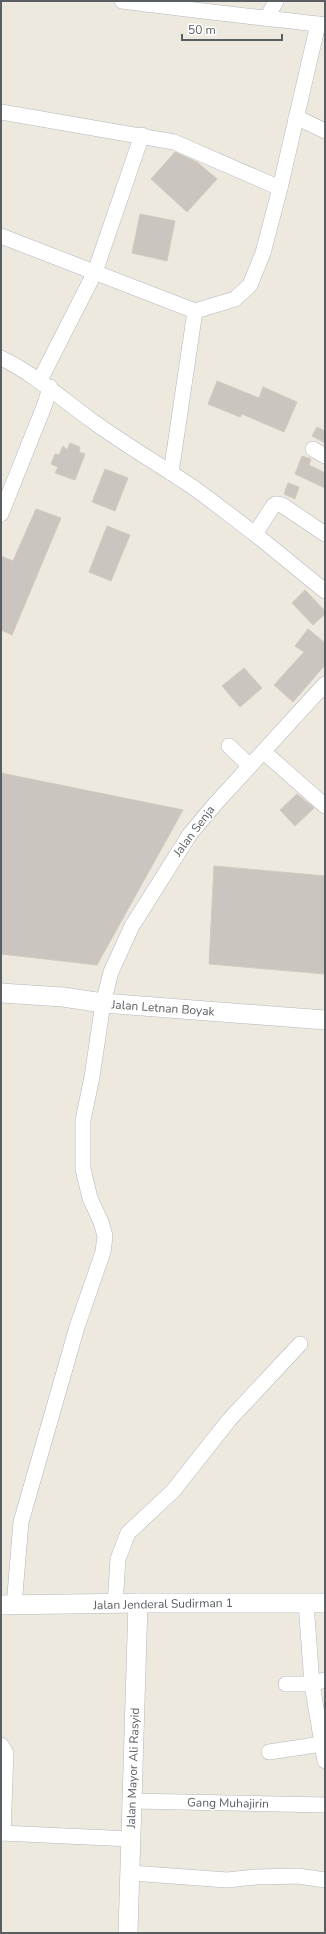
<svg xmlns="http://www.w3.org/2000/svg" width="326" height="1934" font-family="'Nunito Sans',sans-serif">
<rect width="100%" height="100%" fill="#ede9df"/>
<g fill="#cac5bf" stroke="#d2cabe">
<polygon points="175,152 197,162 217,179 187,212 151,179"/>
<polygon points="140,214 175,221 167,261 132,253"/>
<polygon points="217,381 259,398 263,387 297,402 284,432 242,414 240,417 208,404"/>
<polygon points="317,427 325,431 325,443 312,436"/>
<polygon points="70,443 80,447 79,452 85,454 75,480 55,473 58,467 51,464 55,454 59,455 63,446 67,450"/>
<polygon points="302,456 311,459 309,465 325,473 325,488 295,474"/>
<polygon points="105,469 128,478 115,511 92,502"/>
<polygon points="288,483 299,487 295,499 284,494"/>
<polygon points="36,509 61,518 12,635 1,630 1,556 13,561"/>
<polygon points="107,526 130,535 111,581 89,572"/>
<polygon points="305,590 325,611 325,614 313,625 292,603"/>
<polygon points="308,629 325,643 325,665 293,702 274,685 304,652 295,646"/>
<polygon points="244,668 262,688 240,707 222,686"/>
<polygon points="1,773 183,810 97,965 1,954"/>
<polygon points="297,794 314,808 295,826 280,810"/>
<polygon points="214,866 325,876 325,974 209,964"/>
</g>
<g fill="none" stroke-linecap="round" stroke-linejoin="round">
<defs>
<g id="minor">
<path d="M122,1C190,10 257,17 325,25"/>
<polyline points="267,18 276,1"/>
<polyline points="1,112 174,142 280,188"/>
<polyline points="296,117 325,131"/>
<polyline points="1,236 195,311"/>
<path d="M1,358C34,374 61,398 91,420C124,444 160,465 194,488C215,503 235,519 255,534L273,506L276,504L282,505L325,534"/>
<polyline points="40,380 95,272 142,135"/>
<polyline points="313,449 325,456"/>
<polyline points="171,473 195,311 235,299 250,285 263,253 280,188 318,24"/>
<polyline points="1,514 45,404 50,387"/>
<polyline points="255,534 325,591"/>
<polyline points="229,746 250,766"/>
<polyline points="264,752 325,806"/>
<polyline points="306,1603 312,1684 325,1761"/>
<polyline points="115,1604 118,1559 128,1533 173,1491 229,1420 300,1344"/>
<polyline points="14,1606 21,1522 77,1327 103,1252 105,1236 101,1222 90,1198 83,1169 83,1120 92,1077 103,1003 111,972 132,926 190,834 216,803 325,684"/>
<polyline points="286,1684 312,1684 325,1680"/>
<polyline points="1,1745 6,1753 3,1833"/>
<polyline points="269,1752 322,1744"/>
<polyline points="132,1801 325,1805"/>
<polyline points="1,1833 131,1839"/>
<polyline points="131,1873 227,1880 256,1877 298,1876 325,1880"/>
</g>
<g id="tertiary">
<polyline points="1,993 63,997 103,1003 325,1020"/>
<polyline points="1,1605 138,1603 325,1603"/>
<polyline points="128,1933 138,1603"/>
</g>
</defs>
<use href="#minor" stroke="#b3b7bc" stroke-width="16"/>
<use href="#tertiary" stroke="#b3b7bc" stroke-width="20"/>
<use href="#minor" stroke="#fff" stroke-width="15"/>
<use href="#tertiary" stroke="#fff" stroke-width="19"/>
</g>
<g text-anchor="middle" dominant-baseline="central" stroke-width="3" stroke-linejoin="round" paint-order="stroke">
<g font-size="12" fill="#595e62" stroke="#fff">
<text transform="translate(194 831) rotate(-53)">Jalan Senja</text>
<text transform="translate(163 1008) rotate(4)">Jalan Letnan Boyak</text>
<text transform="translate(163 1604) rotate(-1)">Jalan Jenderal Sudirman 1</text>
<text transform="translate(133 1768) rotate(-88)">Jalan Mayor Ali Rasyid</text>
<text transform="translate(228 1803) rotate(1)">Gang Muhajirin</text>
</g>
</g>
<rect width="326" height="1934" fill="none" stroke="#595e62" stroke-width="4"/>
<path d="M182 34v6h100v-6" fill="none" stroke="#595e62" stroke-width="2"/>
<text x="188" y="34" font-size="12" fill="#595e62" stroke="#ffffff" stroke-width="3" paint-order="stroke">50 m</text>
</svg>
